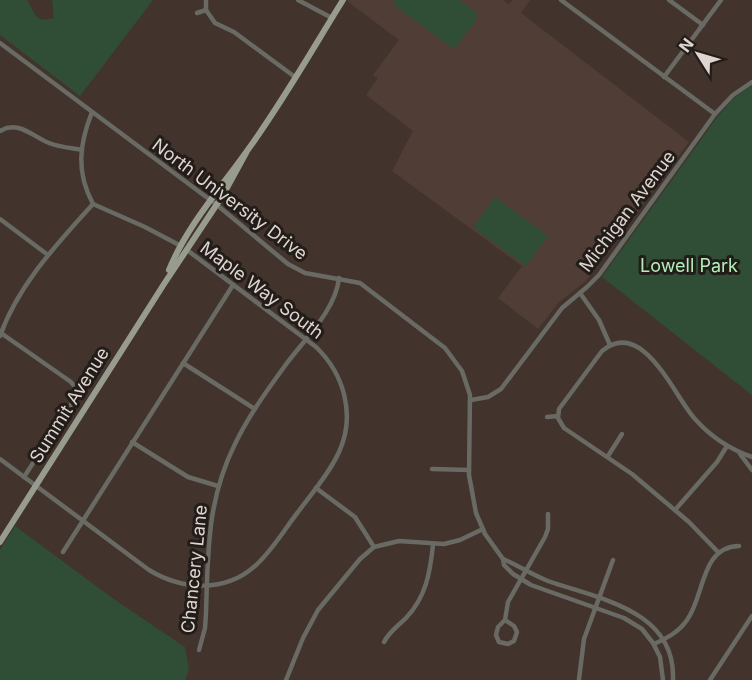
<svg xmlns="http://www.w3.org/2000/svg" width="752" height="680" font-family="Inter,sans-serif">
<rect width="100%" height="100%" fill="#42332d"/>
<polygon fill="#503d36" points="348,0 503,0 509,4 513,0 530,0 521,13 689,142 586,281 559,302 538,329 498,298 522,266 392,171 413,131 366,95 378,78 373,75 399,40 347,1"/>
<g fill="#304e35">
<polygon points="0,0 27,0 36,16 42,20 54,18 52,0 153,0 80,96 0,35"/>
<polygon points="393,0 459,0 477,13 476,16 478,18 456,47 453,46 452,48 394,5 395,2"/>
<polygon points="752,85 752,395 602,277 718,116 734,98"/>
<polygon points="495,197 548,236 526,266 473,227"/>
<polygon points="15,526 115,600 185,647 189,670 185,680 0,680 0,550"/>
</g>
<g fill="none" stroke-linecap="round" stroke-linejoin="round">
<g stroke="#686a63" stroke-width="4.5">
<polyline points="206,0 206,10 215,23 234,32 295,77"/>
<polyline points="298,0 332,18"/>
<polyline points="561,0 715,114"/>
<polyline points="669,0 703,25"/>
<polyline points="197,13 206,10"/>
<polyline points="0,43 217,205 288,264 305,273 360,283 445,348 462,371 470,395 469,475 476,513 485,534 503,559 504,565 513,574 531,585 624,618 642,629 653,643 660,657 663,680"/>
<polyline points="664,77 721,0"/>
<path d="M92,112C79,145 76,172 93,204L145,227L181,246"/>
<path d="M0,131C18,120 32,136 49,143C59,147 71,148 82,150"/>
<polyline points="0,219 48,255"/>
<polyline points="580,293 599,320 610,345"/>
<polyline points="1,333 71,382 77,390 74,400 24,477"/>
<path d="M0,336C18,285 57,244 93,204"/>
<polyline points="183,363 255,409"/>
<polyline points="471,400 488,397 501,389 562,308 587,287 599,275 715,114 733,95 752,82"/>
<polyline points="547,417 558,416"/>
<polyline points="132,442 188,477 218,486"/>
<polyline points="740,454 752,470"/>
<polyline points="608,456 622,434"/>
<path d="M0,459L149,570C182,590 225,593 255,566C272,551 284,530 298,512C312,493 329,474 339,452C356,415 344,374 316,347L187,250"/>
<polyline points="432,469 469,470"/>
<polyline points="316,488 355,517 374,547"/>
<polyline points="675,510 717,462 727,446"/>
<polyline points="63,552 233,285"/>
<path d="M718,552L689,522L632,474L564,428L558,418L559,409L602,351C643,317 674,396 695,419C711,437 729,449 752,457"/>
<path d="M503,559C518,565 532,575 548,581C599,599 676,610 673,680"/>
<polyline points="505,620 508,602 545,537 548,529 548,514"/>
<polygon points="505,620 514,626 517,632 514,641 508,644 499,642 496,635 498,627"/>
<path d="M384,642C389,632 398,626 406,618C426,597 430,573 433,545"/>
<path d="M654,644C667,638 679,632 687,620C705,596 700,547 739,546"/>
<path d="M199,650L205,628L206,613C208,552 207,500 235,444C249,415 268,389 287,363C305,339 336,309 339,278"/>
<polyline points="579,679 584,639 613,560"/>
<polyline points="286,680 303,638 318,610 360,559 374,547 399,541 444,544 460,540 483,529"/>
<polyline points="710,680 752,616"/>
</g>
<g stroke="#989c8e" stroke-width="6">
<path d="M169,270C187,226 220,189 247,151C282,103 312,50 343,0"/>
<polyline points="0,542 164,284 223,195 246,153"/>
</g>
</g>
<g text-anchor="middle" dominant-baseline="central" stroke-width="6" stroke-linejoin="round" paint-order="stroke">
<g font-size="18" fill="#ded4d0" stroke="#231d1a">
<text transform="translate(230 199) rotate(37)">North University Drive</text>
<text transform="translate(627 211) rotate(-53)">Michigan Avenue</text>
<text transform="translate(262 290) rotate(37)">Maple Way South</text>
<text transform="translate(69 405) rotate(-58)">Summit Avenue</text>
<text transform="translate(194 569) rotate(-84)">Chancery Lane</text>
</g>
<g font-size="18" fill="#b1eeba" stroke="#231d1a">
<text x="689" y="265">Lowell Park</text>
</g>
</g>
<g transform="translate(698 54) rotate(307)" stroke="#231d1a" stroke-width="4.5" paint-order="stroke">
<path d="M0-4.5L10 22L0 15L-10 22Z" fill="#ded4d0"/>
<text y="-9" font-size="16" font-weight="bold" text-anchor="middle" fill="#ded4d0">N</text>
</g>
</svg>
